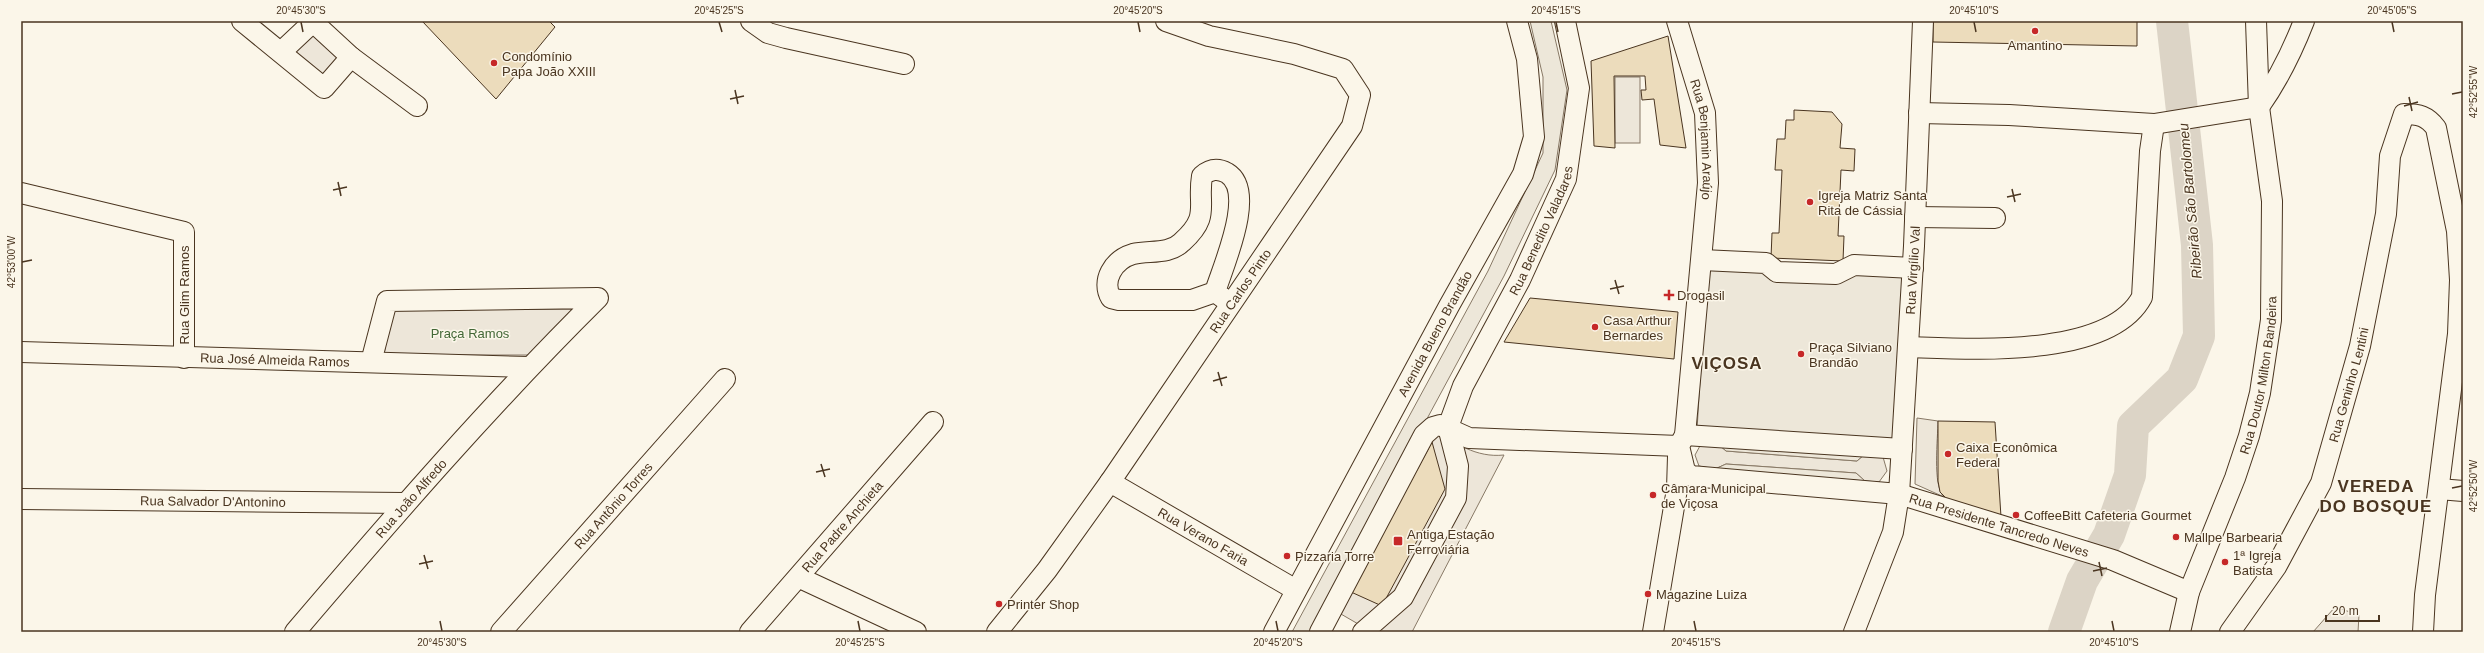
<svg xmlns="http://www.w3.org/2000/svg" width="2484" height="653" font-family="Arial,sans-serif">
<rect width="100%" height="100%" fill="#fbf6e9"/>
<g fill="#ede6d9" stroke="#887966">
<polygon points="315,26 346,58 322,84 288,53"/>
<rect x="1615" y="77" width="25" height="66"/>
<polygon points="577,309 530,355 384,355 391,310"/>
<path d="M1917,418L1938,421C1938,438 1932,485 1944,497L1915,484Z"/>
<path d="M1432,429C1455,443 1476,458 1504,455L1412,632H1372L1334,610Z"/>
<polygon points="1717,443 1726,451 1857,461 1866,453 1883,457 1887,471 1879,482 1865,481 1856,473 1726,464 1715,469 1699,466 1695,455 1701,444"/>
<polygon points="2335,607 2359,615 2358,632 2313,632"/>
</g>
<g fill="#ede7d9" stroke="#887966">
<polygon points="1530,21 1551,21 1567,90 1555,170 1504,276 1312,632 1292,632 1488,271 1543,153 1543,77"/>
<polygon points="1707,264 1904,272 1897,440 1697,430"/>
<polygon points="1717,443 1866,453 1857,461 1726,451"/>
<polygon points="1726,464 1856,473 1865,481 1715,469"/>
</g>
<g fill="none" stroke-linecap="round" stroke-linejoin="round">
<polyline stroke="#dcd4c6" stroke-width="32" points="2064,632 2082,581 2109,535 2130,475 2133,426 2182,379 2199,336 2197,245 2172,21"/>
</g>
<g fill="#ecdcbc" stroke="#4a3520">
<polygon points="422,21 549,21 555,27 496,99"/>
<polygon points="1933,21 2137,21 2137,46 1933,42"/>
<polygon points="1668,36 1686,148 1660,145 1654,99 1642,100 1641,90 1646,90 1645,76 1614,76 1615,148 1594,146 1591,61"/>
<polygon points="1794,110 1832,112 1842,124 1840,148 1855,149 1854,171 1841,170 1838,236 1844,236 1843,261 1771,258 1772,233 1779,233 1782,170 1775,170 1777,139 1785,139 1786,120 1794,120"/>
<polygon points="1530,298 1678,312 1674,359 1504,342"/>
<polygon points="1938,421 1995,422 2001,517 1948,500 1940,492 1938,481"/>
<polygon points="1432,442 1445,489 1382,606 1351,592"/>
</g>
<g fill="none" stroke-linecap="round" stroke-linejoin="round">
<defs>
<g id="minor">
<polyline points="242,21 324,88 351,57"/>
<polyline points="751,21 768,33 786,38 904,64"/>
<path id="s1" d="M1677,21L1705,113L1708,183L1685,435L1679,446L1685,471L1691,476L1899,494L2113,560L2189,592"/>
<polyline points="313,22 351,57 417,106"/>
<polyline points="281,52 314,21"/>
<path d="M2259,107C2278,80 2292,52 2304,21"/>
<polyline points="1919,113 2009,115 2154,124 2259,107"/>
<polyline points="21,193 184,232 184,358"/>
<polyline points="1915,217 1995,218"/>
<polyline points="1702,260 1766,263 1777,272 1836,274 1854,265 1913,268"/>
<path d="M1215,292L1192,300H1119L1111,298C1101,281 1113,260 1133,254C1149,250 1169,255 1182,242C1211,216 1197,206 1202,176C1210,169 1218,168 1227,173C1257,191 1223,266 1215,292L1230,303"/>
<path d="M1908,347C1969,349 2109,359 2142,297L2150,151L2154,124"/>
<path id="s2" d="M21,352L529,367"/>
<path id="s3" d="M1448,427L1463,386L1520,280L1566,179L1579,88L1565,21"/>
<polyline points="1685,435 1902,449"/>
<path id="s4" d="M1110,482L1296,590"/>
<polyline points="2439,489 2463,491"/>
<path id="s5" d="M21,499L404,503"/>
<polyline points="800,578 916,632"/>
<path id="s6" d="M295,632C393,517 491,404 598,298L387,301L371,362"/>
<path id="s7" d="M501,632L725,379"/>
<path id="s8" d="M750,632L933,422"/>
<path id="s9" d="M997,632L1047,570L1110,482L1352,126L1360,95L1343,69L1294,54L1209,36L1166,21"/>
<path id="s10" d="M1274,632L1449,306L1523,174L1534,137L1527,59L1517,21"/>
<polyline points="1320,632 1424,435 1433,427 1440,425 1469,438 1679,446"/>
<polyline points="1363,632 1403,597 1456,498 1458,466 1448,427"/>
<polyline points="1653,632 1677,489 1678,456"/>
<path id="s11" d="M1854,632L1893,532L1899,494L1914,246L1923,21"/>
<path id="s12" d="M2180,632L2189,592L2235,478L2249,436L2260,393L2271,320L2272,201L2259,107L2256,21"/>
<path id="s13" d="M2230,632L2276,567L2321,483L2360,346L2386,214L2390,156L2404,114C2419,114 2427,116 2436,128L2457,231L2460,280L2458,334L2425,595L2423,632"/>
</g>
</defs>
<use href="#minor" stroke="#4a3520" stroke-width="22"/>
<use href="#minor" stroke="#fbf6e9" stroke-width="20"/>
</g>
<path fill="none" stroke="#4a3520" stroke-width="1.5" d="M301,22L303,32M719,22L722,32M1138,22L1140,32M1556,22L1558,32M1974,22L1976,32M2392,22L2394,32M735,90L738,104M2452,94L2462,92M2409,97L2412,111M730,99L744,96M2404,106L2418,102M338,182L341,196M2012,189L2015,202M333,190L347,187M2007,197L2021,194M22,262L32,260M1615,280L1619,294M1610,289L1624,286M1218,372L1222,386M1213,381L1227,377M821,464L825,477M816,472L830,469M2452,488L2462,486M424,555L428,569M2099,562L2102,576M419,564L433,561M2093,571L2107,568M440,621L442,631M858,621L860,631M1276,621L1278,631M1694,621L1696,631M2112,621L2114,631"/>
<g fill="#c62828" stroke="#fbf6e9" stroke-width="1.5">
<circle cx="2035" cy="31" r="4"/>
<circle cx="494" cy="63" r="4"/>
<circle cx="1810" cy="202" r="4"/>
<path d="M1667 289h4v4h4v4h-4v4h-4v-4h-4v-4h4z"/>
<circle cx="1595" cy="327" r="4"/>
<circle cx="1801" cy="354" r="4"/>
<circle cx="1948" cy="454" r="4"/>
<circle cx="1653" cy="495" r="4"/>
<circle cx="2016" cy="515" r="4"/>
<circle cx="2176" cy="537" r="4"/>
<rect x="1393" y="536" width="10" height="10" rx="2"/>
<circle cx="1287" cy="556" r="4"/>
<circle cx="2225" cy="562" r="4"/>
<circle cx="1648" cy="594" r="4"/>
<circle cx="999" cy="604" r="4"/>
</g>
<g text-anchor="middle" dominant-baseline="central" stroke-width="3" stroke-linejoin="round" paint-order="stroke">
<g font-size="13" fill="#4a3520" stroke="#fbf6e9" text-anchor="start">
<text x="2035" y="45" text-anchor="middle">Amantino</text>
<text x="502" y="56">Condomínio<tspan x="502" dy="15">Papa João XXIII</tspan></text>
<text x="1818" y="195">Igreja Matriz Santa<tspan x="1818" dy="15">Rita de Cássia</tspan></text>
<text x="1677" y="295">Drogasil</text>
<text x="1603" y="320">Casa Arthur<tspan x="1603" dy="15">Bernardes</tspan></text>
<text x="1809" y="347">Praça Silviano<tspan x="1809" dy="15">Brandão</tspan></text>
<text x="1956" y="447">Caixa Econômica<tspan x="1956" dy="15">Federal</tspan></text>
<text x="1661" y="488">Câmara Municipal<tspan x="1661" dy="15">de Viçosa</tspan></text>
<text x="2024" y="515">CoffeeBitt Cafeteria Gourmet</text>
<text x="1407" y="534">Antiga Estação<tspan x="1407" dy="15">Ferroviária</tspan></text>
<text x="2184" y="537">Mallpe Barbearia</text>
<text x="2233" y="555">1ª Igreja<tspan x="2233" dy="15">Batista</tspan></text>
<text x="1295" y="556">Pizzaria Torre</text>
<text x="1656" y="594">Magazine Luiza</text>
<text x="1007" y="604">Printer Shop</text>
</g>
<g font-size="13" fill="#4a3520" stroke="#fbf6e9">
<text stroke="none"><textPath href="#s1" startOffset="122">Rua Benjamin Araújo</textPath></text>
<text stroke="none"><textPath href="#s3" startOffset="218">Rua Benedito Valadares</textPath></text>
<text stroke="none"><textPath href="#s11" startOffset="370">Rua Virgílio Val</textPath></text>
<text stroke="none"><textPath href="#s9" startOffset="419">Rua Carlos Pinto</textPath></text>
<text transform="translate(184 295) rotate(-90)">Rua Glim Ramos</text>
<text stroke="none"><textPath href="#s10" startOffset="339">Avenida Bueno Brandão</textPath></text>
<text stroke="none"><textPath href="#s2" startOffset="254">Rua José Almeida Ramos</textPath></text>
<text stroke="none"><textPath href="#s12" startOffset="270">Rua Doutor Milton Bandeira</textPath></text>
<text stroke="none"><textPath href="#s13" startOffset="277">Rua Geninho Lentini</textPath></text>
<text stroke="none"><textPath href="#s6" startOffset="177">Rua João Alfredo</textPath></text>
<text stroke="none"><textPath href="#s5" startOffset="192">Rua Salvador D'Antonino</textPath></text>
<text stroke="none"><textPath href="#s7" startOffset="169">Rua Antônio Torres</textPath></text>
<text stroke="none"><textPath href="#s1" startOffset="779">Rua Presidente Tancredo Neves</textPath></text>
<text stroke="none"><textPath href="#s8" startOffset="140">Rua Padre Anchieta</textPath></text>
<text stroke="none"><textPath href="#s4" startOffset="108">Rua Verano Faria</textPath></text>
</g>
<g font-size="13" fill="#436837" stroke="#fbf6e9">
<text x="470" y="333">Praça Ramos</text>
</g>
<g font-size="14" font-style="italic" fill="#4a3520" stroke="#fbf6e9">
<text transform="translate(2190 201) rotate(-95)">Ribeirão São Bartolomeu</text>
</g>
<g font-size="17" font-weight="bold" letter-spacing="1" fill="#4a3520" stroke="#fbf6e9">
<text x="1727" y="363">VIÇOSA</text>
<text x="2376" y="486">VEREDA<tspan x="2376" dy="20">DO BOSQUE</tspan></text>
</g>
</g>
<rect width="2484" height="653" fill="none" stroke="#fbf6e9" stroke-width="44"/>
<path d="M2326 615v6h53v-6" fill="none" stroke="#4a3520" stroke-width="2"/>
<text x="2332" y="615" font-size="12" fill="#4a3520" stroke="#fbf6e9" stroke-width="3" paint-order="stroke">20 m</text>
<rect x="22" y="22" width="2440" height="609" fill="none" stroke="#4a3520" stroke-width="1.5"/>
<g font-size="10" text-anchor="middle" fill="#4a3520">
<text x="301" y="14">20°45'30"S</text>
<text x="719" y="14">20°45'25"S</text>
<text x="1138" y="14">20°45'20"S</text>
<text x="1556" y="14">20°45'15"S</text>
<text x="1974" y="14">20°45'10"S</text>
<text x="2392" y="14">20°45'05"S</text>
<text transform="translate(2473 92) rotate(-90)" y="4">42°52'55"W</text>
<text transform="translate(11 262) rotate(-90)" y="4">42°53'00"W</text>
<text transform="translate(2473 486) rotate(-90)" y="4">42°52'50"W</text>
<text x="442" y="646">20°45'30"S</text>
<text x="860" y="646">20°45'25"S</text>
<text x="1278" y="646">20°45'20"S</text>
<text x="1696" y="646">20°45'15"S</text>
<text x="2114" y="646">20°45'10"S</text>
</g>
</svg>
